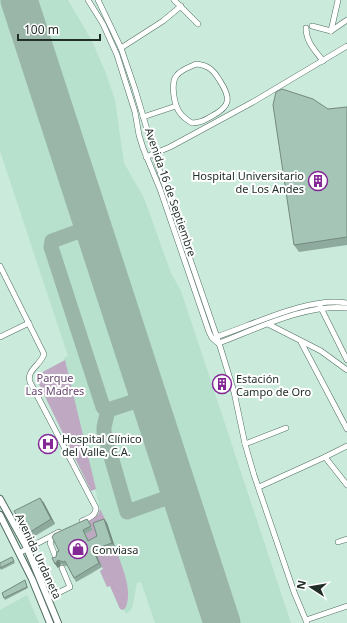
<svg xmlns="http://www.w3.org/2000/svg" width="347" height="623" font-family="'Noto Sans',sans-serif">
<rect width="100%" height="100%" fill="#caebdb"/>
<g fill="#b7e0cd">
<polygon points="0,0 68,0 92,41 105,71 115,100 124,163 144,198 171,273 181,291 291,623 155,623 141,582 137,583 133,604 131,610 126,614 124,610 120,609 110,586 107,587 100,571 103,569 97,556 88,561 94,573 76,582 68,565 59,570 53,559 62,555 54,538 93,518 99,514 100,509 64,358 68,356 0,151"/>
<polygon points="27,595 39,623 0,623 0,610"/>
</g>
<g fill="#bea8c2">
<polygon points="65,360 96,489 91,491 36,378 37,375"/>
<polygon points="100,509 107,523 100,540 91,544 85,534 93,530 88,520 98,515"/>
<path d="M115,547C121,565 133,588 126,607L123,610L120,609L110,586L107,587L100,571L103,569L97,556L104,551Z"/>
</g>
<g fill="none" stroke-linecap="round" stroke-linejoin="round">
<g stroke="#9ab6a8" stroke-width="15">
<polyline points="93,226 52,241 51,247 103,407 108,410 148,397"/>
<polyline points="108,410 104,427 104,432 127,512 180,493"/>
</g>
<polyline stroke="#9ab6a8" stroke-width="37" points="19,0 222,623"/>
<defs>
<g id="minor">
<polyline points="88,0 103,24 117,55 135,112 139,135 143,148 160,189 209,332 212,338 218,343"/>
<polyline points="98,0 121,48 135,89 157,163 219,343 234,392 245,444 254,475 294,592 307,623"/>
<polyline points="174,0 198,24"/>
<polyline points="312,26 331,31"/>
<path d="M306,28C306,42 315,50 323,61"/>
<polyline points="331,31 338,0"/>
<polyline points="331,31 347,20"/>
<polyline points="121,48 163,21 181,6"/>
<path d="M196,64C209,65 214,71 220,81C231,98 231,106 212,116C205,120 200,123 192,123C187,120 183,117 180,113C174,105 170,82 177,75C182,69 190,67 196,64Z"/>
<polyline points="143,117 176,106"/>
<polyline points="146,157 170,147 253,102 347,46"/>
<path d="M0,266L44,354C41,365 26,370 30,382L96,508C96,516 89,518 82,521"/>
<polyline points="320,306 347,360"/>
<polyline points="268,324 321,351 347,370"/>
<polyline points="0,337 29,323"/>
<path d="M216,337C253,325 309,296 347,303"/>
<polyline points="301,342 347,429"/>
<path d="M219,343C256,329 308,303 347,308"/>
<polyline points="245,444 286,428"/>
<polyline points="325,457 347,485"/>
<polyline points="259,487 325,457 347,446"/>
<polyline points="53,536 50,543 56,558"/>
<polyline points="338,542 347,539"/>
<polyline points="19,553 59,532"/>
<polyline points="48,598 70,587 62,568"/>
<polyline points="306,620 347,606"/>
</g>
<g id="tertiary">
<polyline points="0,499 26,546 58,623"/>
<polyline points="0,515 32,579 50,623"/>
</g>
</defs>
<use href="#minor" stroke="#506d60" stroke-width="6"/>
<use href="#tertiary" stroke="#506d60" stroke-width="8"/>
<use href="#minor" stroke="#fff" stroke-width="5"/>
<use href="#tertiary" stroke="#fff" stroke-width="6"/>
</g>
<g fill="#8ea99d">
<polygon points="347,107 347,245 299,252 294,245 328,109"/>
<polygon points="40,498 44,503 55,524 30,539 27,534"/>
<polygon points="87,519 93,530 85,534 89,540 97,536 104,519 107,523 115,547 104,551 97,556 102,567 76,582 67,565 66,566 61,564 58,568 55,564 56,557 59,551"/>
<polygon points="12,557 15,563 1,570 0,568"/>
<polygon points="25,580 28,588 5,600 2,593"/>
</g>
<g fill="#748a7f">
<polygon points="40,498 44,503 55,524 51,519"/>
<polygon points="104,519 107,523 115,547 112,543"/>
<polygon points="94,552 97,556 102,567 99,563"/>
<polygon points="58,560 61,564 58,568 55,564"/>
</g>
<g fill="#a5c5b6" stroke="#748a7f">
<polygon points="282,89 313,99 328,109 347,107 347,237 294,245 273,105 276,92"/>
<polygon points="40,498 51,519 27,534 14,511"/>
<polygon points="87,519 91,526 83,530 88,541 97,536 93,523 104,519 112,543 101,547 94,552 99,563 74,578 65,561 63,562 58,560 55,564 52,558 56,557 57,552 59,551 52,537 54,534"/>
<polygon points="12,557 14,561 0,568 0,563"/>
<polygon points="25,580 27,587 4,598 2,593"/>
</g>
<defs>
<symbol id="building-ring" viewBox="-11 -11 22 22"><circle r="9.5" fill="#fff" stroke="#832895" stroke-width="1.5"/><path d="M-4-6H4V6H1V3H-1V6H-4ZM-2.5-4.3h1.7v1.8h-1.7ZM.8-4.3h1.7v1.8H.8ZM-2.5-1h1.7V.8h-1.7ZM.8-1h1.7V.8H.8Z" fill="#832895"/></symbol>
<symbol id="hospital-ring" viewBox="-11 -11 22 22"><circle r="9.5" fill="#fff" stroke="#832895" stroke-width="1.5"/><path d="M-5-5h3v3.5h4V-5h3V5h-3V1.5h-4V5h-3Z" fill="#832895"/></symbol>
<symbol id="shop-ring" viewBox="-11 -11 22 22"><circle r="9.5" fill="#fff" stroke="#832895" stroke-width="1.5"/><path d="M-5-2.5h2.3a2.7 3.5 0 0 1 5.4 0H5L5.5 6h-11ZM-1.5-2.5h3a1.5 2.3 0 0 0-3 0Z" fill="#832895"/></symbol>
</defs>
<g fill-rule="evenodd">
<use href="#building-ring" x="307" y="170" width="22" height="22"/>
<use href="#building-ring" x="211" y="373" width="22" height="22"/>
<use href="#hospital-ring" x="37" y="433" width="22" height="22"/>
<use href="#shop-ring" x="67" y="538" width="22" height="22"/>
</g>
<g text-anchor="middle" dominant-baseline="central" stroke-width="4" stroke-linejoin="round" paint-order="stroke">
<g font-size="11" fill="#222f29" stroke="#fff" text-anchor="start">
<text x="304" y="175" text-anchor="end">Hospital Universitario<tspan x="304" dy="13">de Los Andes</tspan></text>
<text x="236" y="378">Estación<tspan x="236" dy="13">Campo de Oro</tspan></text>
<text x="62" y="438">Hospital Clínico<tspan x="62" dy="13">del Valle, C.A.</tspan></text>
<text x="92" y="549">Conviasa</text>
</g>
<g font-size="11" fill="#222f29" stroke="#fff">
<text transform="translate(171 192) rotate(71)">Avenida 16 de Septiembre</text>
<text transform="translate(39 556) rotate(65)">Avenida Urdaneta</text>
</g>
<g font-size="11" fill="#694770" stroke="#fff">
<text x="55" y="377">Parque<tspan x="55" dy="13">Las Madres</tspan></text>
</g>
</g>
<g transform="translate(311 587) rotate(282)" stroke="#ffffff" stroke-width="3" paint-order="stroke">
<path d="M0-3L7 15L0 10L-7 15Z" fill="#222f29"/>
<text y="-6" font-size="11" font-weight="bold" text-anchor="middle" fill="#222f29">N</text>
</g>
<path d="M18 34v6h82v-6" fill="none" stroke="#222f29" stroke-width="2"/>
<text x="24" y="34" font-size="12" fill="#222f29" stroke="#ffffff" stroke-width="3" paint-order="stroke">100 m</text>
</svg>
